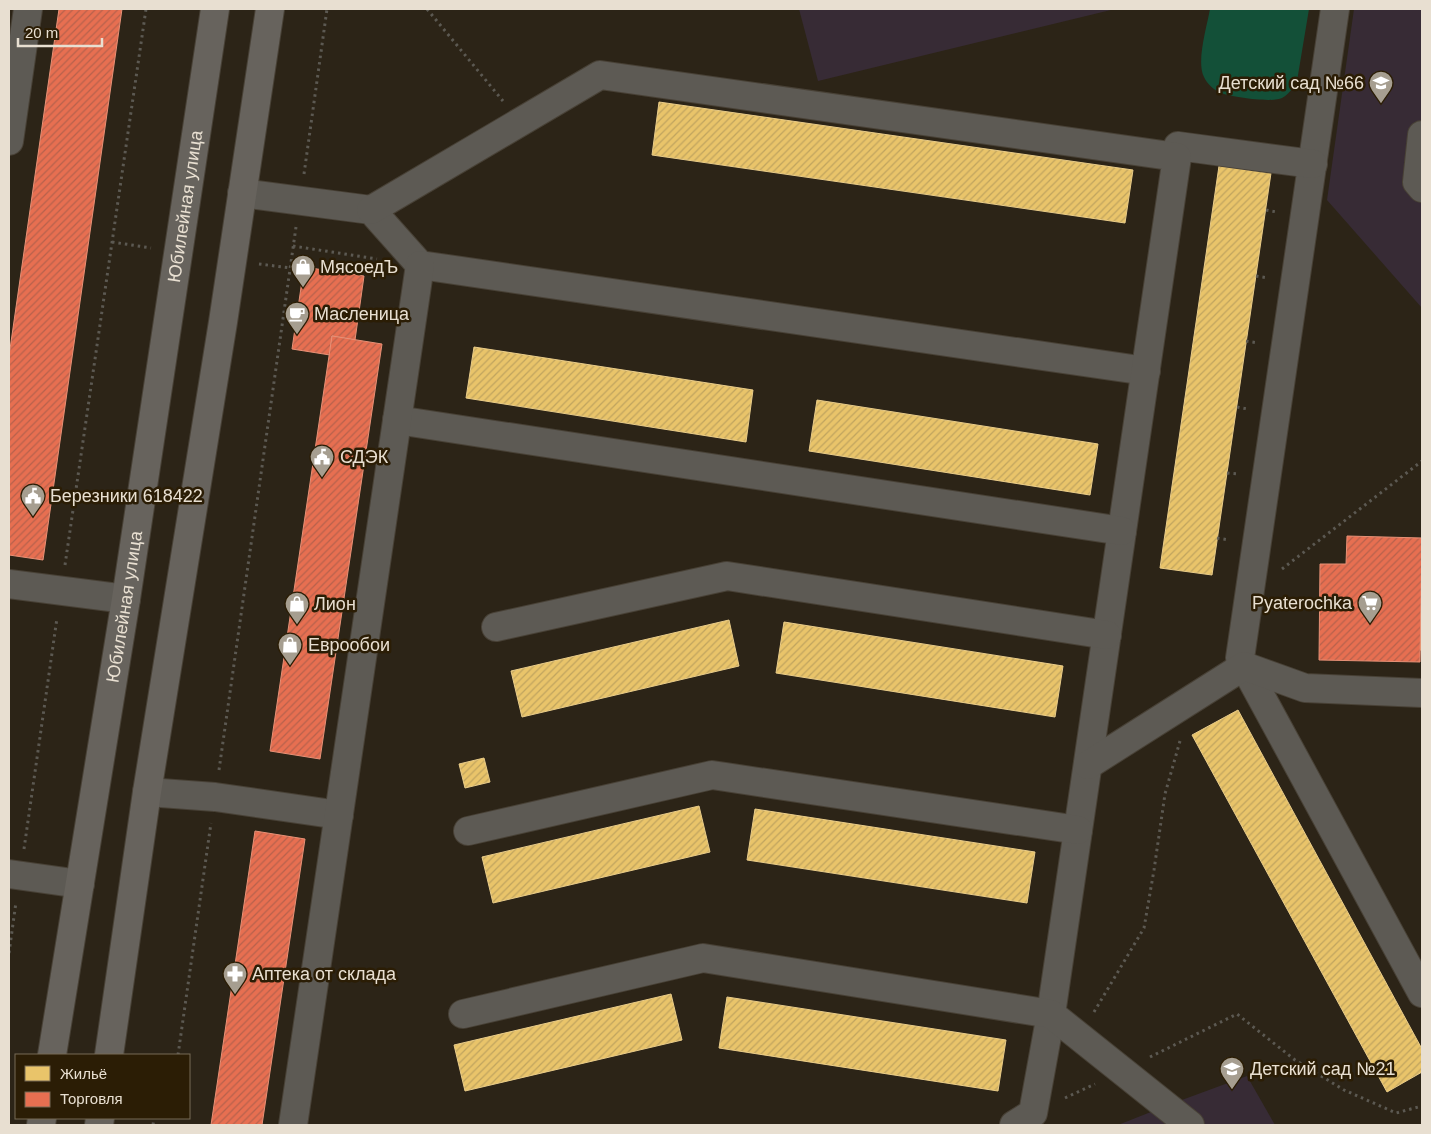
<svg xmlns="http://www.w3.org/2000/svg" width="1431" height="1134" font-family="Helvetica,sans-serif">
<defs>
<pattern id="homes-hatch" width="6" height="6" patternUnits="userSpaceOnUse" patternTransform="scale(1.25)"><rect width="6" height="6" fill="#e9c46a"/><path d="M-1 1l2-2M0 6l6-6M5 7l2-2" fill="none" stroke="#c0a45f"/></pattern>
<pattern id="shops-hatch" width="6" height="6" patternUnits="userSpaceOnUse" patternTransform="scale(1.25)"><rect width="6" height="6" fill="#e76f51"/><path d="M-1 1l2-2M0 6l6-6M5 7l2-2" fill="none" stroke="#b7624c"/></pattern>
</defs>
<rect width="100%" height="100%" fill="#2c2417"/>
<g fill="#372b35">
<polygon points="799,9 1115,9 818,81"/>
<polygon points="1354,9 1422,9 1422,308 1327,200"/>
<polygon points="1247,1076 1275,1125 1118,1125 1171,1104"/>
</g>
<path fill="#135038" d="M1210,9H1309L1297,81C1293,88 1289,94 1282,98C1272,103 1232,97 1221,93C1214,90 1207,84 1204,77C1196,62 1207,26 1210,9Z"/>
<g fill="url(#homes-hatch)" stroke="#e9cc89">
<polygon points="659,102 1133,170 1125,223 652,155"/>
<polygon points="1219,166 1271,173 1212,575 1160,568"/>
<polygon points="474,347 753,390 746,442 466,398"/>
<polygon points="817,400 1098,444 1090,495 809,451"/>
<polygon points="1421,598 1422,598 1422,650 1420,650"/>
<polygon points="729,620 739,666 522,717 511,671"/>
<polygon points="784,622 1063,666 1055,717 776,673"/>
<polygon points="1238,710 1422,1049 1422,1072 1387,1092 1192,735"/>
<polygon points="484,758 490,782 465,788 459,764"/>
<polygon points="699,806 710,852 493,903 482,857"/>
<polygon points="755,809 1035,852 1027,903 747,860"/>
<polygon points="671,994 682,1040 465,1091 454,1045"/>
<polygon points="727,997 1006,1040 998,1091 719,1048"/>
</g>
<g fill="url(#shops-hatch)" stroke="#e79177">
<polygon points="59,9 122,9 43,560 9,555 9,356"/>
<polygon points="304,267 364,276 355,340 332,336 330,355 292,349"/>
<polygon points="332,336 382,344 320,759 270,751"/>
<polygon points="1347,536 1422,538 1420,662 1319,660 1320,564 1346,564"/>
<polygon points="255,831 305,839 262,1125 211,1125"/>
</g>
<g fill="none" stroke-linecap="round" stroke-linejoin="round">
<defs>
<g id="minor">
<polyline points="1335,9 1240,658 1422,993"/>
<polyline points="1422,135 1417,182 1422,188"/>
<polyline points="9,141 28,9"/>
<polyline points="1177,157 1178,146 1313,164"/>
<polyline points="242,193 371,210 420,265 1146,371"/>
<polyline points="371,210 600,75 1177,157 1051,1014 1033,1113 1014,1125"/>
<polyline points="397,420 1122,531"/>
<polyline points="9,584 126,599"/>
<polyline points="496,627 727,576 1107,635"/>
<polyline points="1088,765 1244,666 1305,688 1422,693"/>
<polyline points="147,792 215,797 339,815"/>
<polyline points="468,831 712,775 1078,830"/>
<polyline points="9,874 80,884"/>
<polyline points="463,1014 703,958 1051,1014 1190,1125"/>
<polyline points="293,1125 420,265"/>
</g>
<g id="major">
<path id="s1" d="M52,1055L126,599L215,9"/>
<polyline points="109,1055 147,792 223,322 270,9"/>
<polyline points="41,1125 42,1118"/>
<polyline points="99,1125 100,1118"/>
</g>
</defs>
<use href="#minor" stroke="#484136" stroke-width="30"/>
<use href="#major" stroke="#484136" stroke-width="30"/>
<g stroke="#5c5952" stroke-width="3" stroke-dasharray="2.5 4" stroke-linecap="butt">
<polyline points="427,9 503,101"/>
<polyline points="304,174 327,9"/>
<polyline points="1266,210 1277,212"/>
<polyline points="112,242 151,248"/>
<polyline points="293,246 377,259"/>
<polyline points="259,264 291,268"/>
<polyline points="1256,276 1268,278"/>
<polyline points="1246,341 1258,343"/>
<polyline points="1237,407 1248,409"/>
<polyline points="1227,473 1239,474"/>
<polyline points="1217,538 1229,540"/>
<polyline points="65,565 146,9"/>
<polyline points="1282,569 1422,461"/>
<polyline points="219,770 296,227"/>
<polyline points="24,849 57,618"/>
<polyline points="9,953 16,902"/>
<polyline points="1094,1012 1144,928 1154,870 1165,794 1180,741"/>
<polyline points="178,1055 211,823"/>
<polyline points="1150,1057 1237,1014 1295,1060 1344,1090 1396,1113 1422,1106"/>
<polyline points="1065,1098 1095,1084"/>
<polyline points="153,1125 154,1118"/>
</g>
<use href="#minor" stroke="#5d5a54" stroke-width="28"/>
<use href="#major" stroke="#67635d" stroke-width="28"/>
</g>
<defs>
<symbol id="school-pin" viewBox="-11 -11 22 30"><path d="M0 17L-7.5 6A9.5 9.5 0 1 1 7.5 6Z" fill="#a69e90" stroke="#2b1d05"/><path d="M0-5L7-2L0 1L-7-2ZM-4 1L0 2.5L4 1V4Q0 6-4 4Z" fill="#fff"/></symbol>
<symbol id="shop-pin" viewBox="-11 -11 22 30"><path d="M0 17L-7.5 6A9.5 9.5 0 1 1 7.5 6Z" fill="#a69e90" stroke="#2b1d05"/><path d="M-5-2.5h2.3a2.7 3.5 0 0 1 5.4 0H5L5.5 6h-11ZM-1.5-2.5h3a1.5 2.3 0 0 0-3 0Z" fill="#fff"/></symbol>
<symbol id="cafe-pin" viewBox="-11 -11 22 30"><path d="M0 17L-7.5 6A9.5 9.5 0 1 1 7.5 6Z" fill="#a69e90" stroke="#2b1d05"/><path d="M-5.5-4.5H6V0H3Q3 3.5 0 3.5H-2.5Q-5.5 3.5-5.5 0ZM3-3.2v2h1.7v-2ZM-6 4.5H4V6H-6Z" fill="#fff"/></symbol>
<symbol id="civic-pin" viewBox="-11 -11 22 30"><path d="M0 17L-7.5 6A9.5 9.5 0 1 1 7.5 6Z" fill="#a69e90" stroke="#2b1d05"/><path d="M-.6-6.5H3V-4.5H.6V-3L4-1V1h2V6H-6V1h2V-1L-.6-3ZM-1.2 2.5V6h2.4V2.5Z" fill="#fff"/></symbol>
<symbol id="supermarket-pin" viewBox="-11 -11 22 30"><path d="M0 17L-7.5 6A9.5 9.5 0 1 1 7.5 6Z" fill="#a69e90" stroke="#2b1d05"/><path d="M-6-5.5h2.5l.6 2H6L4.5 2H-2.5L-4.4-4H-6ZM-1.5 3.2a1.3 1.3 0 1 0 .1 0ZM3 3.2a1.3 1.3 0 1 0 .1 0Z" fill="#fff"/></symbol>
<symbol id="pharmacy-pin" viewBox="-11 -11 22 30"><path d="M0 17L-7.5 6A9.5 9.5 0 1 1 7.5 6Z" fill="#a69e90" stroke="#2b1d05"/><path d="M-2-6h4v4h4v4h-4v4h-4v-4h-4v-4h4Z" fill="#fff"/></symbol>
</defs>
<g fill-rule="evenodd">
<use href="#school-pin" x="1367" y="69" width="28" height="38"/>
<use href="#shop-pin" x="289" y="253" width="28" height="38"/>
<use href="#cafe-pin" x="283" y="300" width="28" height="38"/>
<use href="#civic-pin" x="308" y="443" width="28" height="38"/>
<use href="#civic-pin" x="19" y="482" width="28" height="38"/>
<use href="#supermarket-pin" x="1356" y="589" width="28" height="38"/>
<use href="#shop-pin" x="283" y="590" width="28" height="38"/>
<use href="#shop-pin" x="276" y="631" width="28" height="38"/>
<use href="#pharmacy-pin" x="221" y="960" width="28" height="38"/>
<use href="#school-pin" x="1218" y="1055" width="28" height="38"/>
</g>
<g text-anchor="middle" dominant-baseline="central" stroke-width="5" stroke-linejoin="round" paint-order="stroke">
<g font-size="18" fill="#e8dfd1" stroke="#2b1d05" text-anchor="start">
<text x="1364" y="83" text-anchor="end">Детский сад №66</text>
<text x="320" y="267">МясоедЪ</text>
<text x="314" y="314">Масленица</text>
<text x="340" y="457">СДЭК</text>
<text x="50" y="496">Березники 618422</text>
<text x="1352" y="603" text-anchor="end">Pyaterochka</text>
<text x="314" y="604">Лион</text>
<text x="308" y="645">Еврообои</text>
<text x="252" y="974">Аптека от склада</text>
<text x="1250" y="1069">Детский сад №21</text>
</g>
<g font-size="18" fill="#e8dfd1" stroke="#2b1d05">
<text stroke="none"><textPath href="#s1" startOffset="859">Юбилейная улица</textPath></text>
<text stroke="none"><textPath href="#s1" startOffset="454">Юбилейная улица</textPath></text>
</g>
</g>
<rect width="1431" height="1134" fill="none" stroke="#e8dfd1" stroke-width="20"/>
<rect x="15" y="1054" width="175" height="65" fill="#2b1d05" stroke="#776b57"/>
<rect x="25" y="1066" width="25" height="15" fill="#e9c46a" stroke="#776b57"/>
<text x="60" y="1079" font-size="15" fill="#e8dfd1">Жильё</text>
<rect x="25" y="1092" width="25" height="15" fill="#e76f51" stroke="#776b57"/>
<text x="60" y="1104" font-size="15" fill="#e8dfd1">Торговля</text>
<path d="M18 38v8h84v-8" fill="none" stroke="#e8dfd1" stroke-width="2.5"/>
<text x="25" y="38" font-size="15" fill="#e8dfd1" stroke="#2b1d05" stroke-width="4" paint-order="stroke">20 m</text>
</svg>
